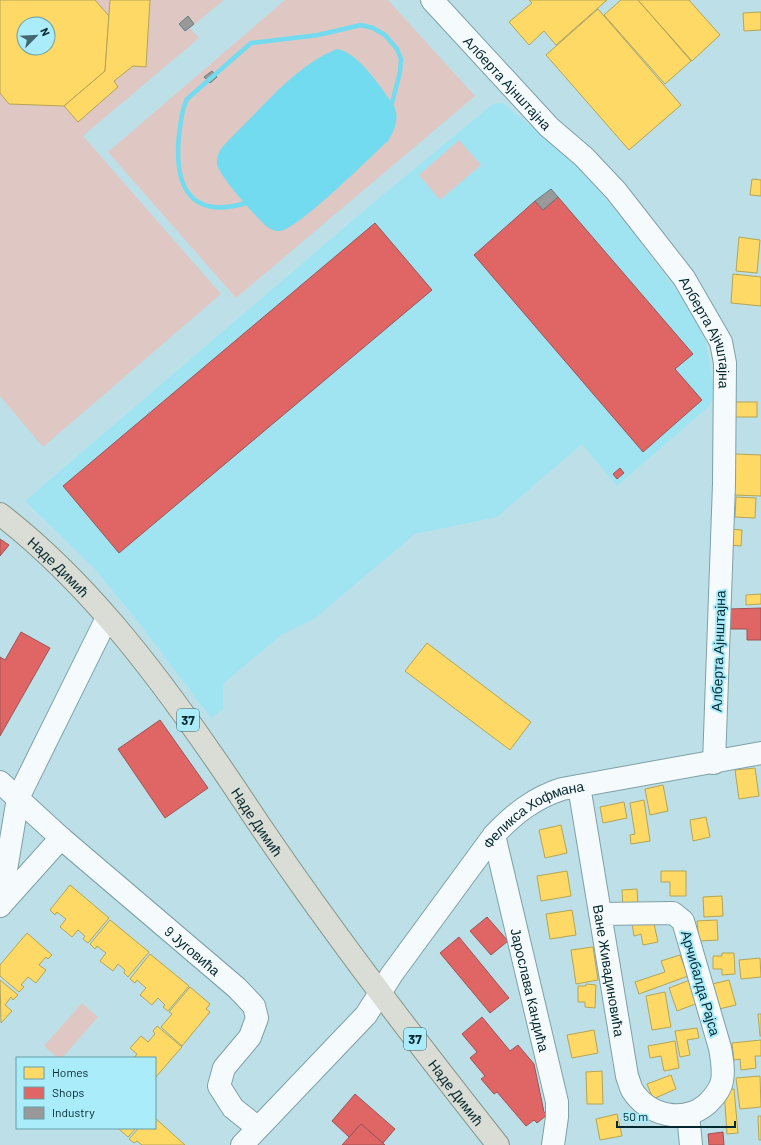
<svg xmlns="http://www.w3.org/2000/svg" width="761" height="1145" font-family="Barlow,sans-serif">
<rect width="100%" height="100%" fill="#bde0e8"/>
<polygon fill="#a0e4f2" points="503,103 576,164 629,227 689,307 706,342 715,395 709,406 617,486 582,444 497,517 415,534 314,619 281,635 223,684 223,710 211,718 136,619 93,567 25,501 367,208 493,104"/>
<g fill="#dfc8c4" fill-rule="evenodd">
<path d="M0,0H224L195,24L187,16L178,24L185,32L190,28L199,38L83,136L221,294L43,447L0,396ZM24,24H48V48H24Z"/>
<polygon points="285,0 388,0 475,96 236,298 108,152"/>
<polygon points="459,140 481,165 440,200 419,175"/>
<polygon points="82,1003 98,1017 62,1058 58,1058 44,1046"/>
</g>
<path fill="#72dbef" d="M337,49C358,52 380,86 392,103C401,115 395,130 388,141C369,158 301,227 280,231C276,232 270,229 266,226C256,217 219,176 217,164C216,152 223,146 231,138C263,107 296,65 337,49Z"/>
<g fill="#ffd966" stroke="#b3a455" fill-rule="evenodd">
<path d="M0,0H95L109,16L105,71L64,106L9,104L0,93ZM24,24H48V48H24Z"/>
<polygon points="110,0 150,0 146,67 133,66 114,81 118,87 78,122 64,106 105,71"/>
<polygon points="529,0 607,0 556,45 544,31 529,45 509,22 532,3"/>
<polygon points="621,0 638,0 691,61 665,84 604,15"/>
<polygon points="638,0 689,0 720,35 692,61"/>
<polygon points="598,9 681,105 629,150 546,55"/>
<polygon points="761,12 761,30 744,31 743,13"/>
<polygon points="752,179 761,180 761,196 750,195"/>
<polygon points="739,237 760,240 757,273 736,271"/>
<polygon points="733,274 761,277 761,306 731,303"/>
<rect x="734" y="402" width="23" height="15"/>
<polygon points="735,454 761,455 761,496 733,495"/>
<polygon points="736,497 756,498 755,518 735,517"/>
<polygon points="730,529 742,530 741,546 730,545"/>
<polygon points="761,594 761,604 746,605 746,595"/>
<polygon points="427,643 531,722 510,750 405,671"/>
<polygon points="755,768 759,796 739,799 735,770"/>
<polygon points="663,785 668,811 650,815 645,789"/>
<polygon points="644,800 650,841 631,844 630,835 635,834 630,803"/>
<polygon points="624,802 627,818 603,823 600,807"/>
<polygon points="706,817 710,837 693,841 690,820"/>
<polygon points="561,825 567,853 545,858 539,830"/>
<polygon points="567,871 571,896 541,901 537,876"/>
<polygon points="661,871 686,871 686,896 670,896 670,882 661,882"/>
<polygon points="70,885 109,918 88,943 83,939 85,936 78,930 72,937 60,927 66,919 57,912 55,915 50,910"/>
<polygon points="637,889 638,906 623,907 622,890"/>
<polygon points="722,896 723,916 704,917 703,897"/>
<polygon points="572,910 576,935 550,939 546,914"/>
<polygon points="653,919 658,942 643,945 641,934 634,936 632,923"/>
<polygon points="110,920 149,952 128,977 124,973 125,970 118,964 113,971 100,961 106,953 97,946 95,949 90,944"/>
<polygon points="717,920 718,940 699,941 697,921"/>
<polygon points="27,933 52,955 48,959 46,957 39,965 46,970 36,983 28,977 21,985 24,987 19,992 0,976 0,965"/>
<polygon points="593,947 598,980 576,984 571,950"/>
<polygon points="722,953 734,953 735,974 722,975 722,969 713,969 713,956 722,956"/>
<polygon points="150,954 189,986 168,1011 163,1007 165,1005 158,998 152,1005 140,995 146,988 137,980 135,983 130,979"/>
<polygon points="680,955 688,976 639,994 635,982 665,972 661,961"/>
<polygon points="760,958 761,977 741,979 739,960"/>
<polygon points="0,980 18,995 13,1000 11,997 5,1005 12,1011 1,1023"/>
<polygon points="690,980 698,1003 677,1011 669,988"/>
<polygon points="729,980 736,1005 715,1010 708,985"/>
<polygon points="586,984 596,985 595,1008 585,1007 585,1002 578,1002 578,986 586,986"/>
<polygon points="190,987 210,1004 206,1009 210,1012 182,1046 161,1027 172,1014 169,1012"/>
<polygon points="665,992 671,1027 652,1030 646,996"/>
<polygon points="758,1014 761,1014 761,1036 760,1036"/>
<polygon points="157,1026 182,1047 155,1078 155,1058 134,1058 137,1054 130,1048 141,1036 148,1042 155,1034 153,1031"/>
<polygon points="697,1028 699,1038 687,1040 690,1055 680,1057 675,1031"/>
<polygon points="594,1030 598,1053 572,1058 567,1035"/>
<polygon points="761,1040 761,1056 755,1056 756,1068 741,1070 740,1059 734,1060 732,1043"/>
<polygon points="675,1041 679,1068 664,1071 661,1056 650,1058 648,1046"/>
<polygon points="602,1071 603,1104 587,1104 586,1072"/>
<polygon points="671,1075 676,1089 653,1099 647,1084"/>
<polygon points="760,1076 761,1107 740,1109 736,1078"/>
<polygon points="734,1089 738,1133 727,1134 724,1090"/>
<polygon points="617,1114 622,1136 600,1140 596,1119"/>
<polygon points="758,1116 761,1116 761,1140 759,1140"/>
<polygon points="155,1118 185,1145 142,1145 137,1141 134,1143 129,1139 139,1128 155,1128"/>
<polygon points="118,1128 136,1128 128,1137"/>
</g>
<g fill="#e06666" stroke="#9d5355">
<polygon points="558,197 693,354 675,369 702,400 643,452 474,255 535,201 543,210"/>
<polygon points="375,223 432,290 119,553 63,486"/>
<polygon points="620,468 624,473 617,479 613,474"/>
<polygon points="0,539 9,545 0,556"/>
<polygon points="761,608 761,640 747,640 747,629 730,629 729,609"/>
<polygon points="21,632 50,648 0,736 0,657 5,660"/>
<polygon points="160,720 208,788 165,818 118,749"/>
<polygon points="487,917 508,941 491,955 470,931"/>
<polygon points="459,937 509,998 490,1013 440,953"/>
<polygon points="482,1017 510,1051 518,1045 534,1064 544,1112 547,1115 537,1123 534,1120 526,1126 497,1092 494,1094 481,1079 485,1076 470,1058 477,1052 462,1034"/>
<polygon points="355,1094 395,1129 383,1143 361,1124 349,1137 332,1121"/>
<polygon points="361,1124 385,1145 342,1145"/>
<polygon points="723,1132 724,1145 709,1145 708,1134"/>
</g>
<g fill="#999" stroke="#6c7779">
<polygon points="188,16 194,24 185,31 179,24"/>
<polygon points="212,71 217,77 210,83 204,77"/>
<polygon points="551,189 558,197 543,210 535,201"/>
</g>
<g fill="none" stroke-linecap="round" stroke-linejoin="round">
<path stroke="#72dbef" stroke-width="4.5" d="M246,203C189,220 174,185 179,135C181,123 181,111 187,99L251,43L318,35L361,25L373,28L385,35L397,49L401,59L400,72L392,103"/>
<defs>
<g id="minor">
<path id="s1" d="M432,0L549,127L584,157L616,191L684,278L721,342L725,363L724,484L714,763"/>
<path id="s2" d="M0,782L61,838L237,988L254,1006L257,1018L250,1037L224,1068L219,1086L233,1108L258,1128"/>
<path id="s3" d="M579,786L627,1076C629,1081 630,1086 632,1090C648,1116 684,1124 707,1104C713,1098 720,1091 722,1081C724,1070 722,1059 720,1048L683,921L673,913L600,914"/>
<path id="s4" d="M494,835L557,1102V1117L553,1145"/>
<polyline points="0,906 18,798 107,618"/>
<polyline points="0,906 61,838"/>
<polyline points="688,1114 691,1145"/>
<path id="s5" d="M242,1145L366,1015L392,974L494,835C514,814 534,798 562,789L761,753"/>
</g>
<g id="major">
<path id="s6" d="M0,514C84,579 151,666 211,753C228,777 244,802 261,827C335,936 416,1041 498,1145"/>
</g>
</defs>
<use href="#minor" stroke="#7fa0a7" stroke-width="24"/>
<use href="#major" stroke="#849387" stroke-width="24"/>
<use href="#minor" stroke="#f5fafc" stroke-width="22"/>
<use href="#major" stroke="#daddd5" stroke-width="22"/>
</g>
<g text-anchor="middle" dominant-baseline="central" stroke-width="4" stroke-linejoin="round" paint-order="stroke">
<g fill="#abecfa" stroke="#35626b" stroke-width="1">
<rect x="177" y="709" width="22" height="22" rx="3"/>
<rect x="404" y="1028" width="22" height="22" rx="3"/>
</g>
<g font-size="13" font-weight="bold" fill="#02272e">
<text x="188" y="720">37</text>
<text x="415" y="1039">37</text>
</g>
<g font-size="14" fill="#02272e" stroke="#abecfa">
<text stroke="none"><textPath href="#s1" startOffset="112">Алберта Ајнштајна</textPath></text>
<text stroke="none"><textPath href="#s1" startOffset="436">Алберта Ајнштајна</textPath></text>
<text stroke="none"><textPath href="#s6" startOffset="79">Наде Димић</textPath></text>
<text transform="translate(718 651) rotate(-88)">Алберта Ајнштајна</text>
<text stroke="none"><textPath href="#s5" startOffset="446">Феликса Хофмана</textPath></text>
<text stroke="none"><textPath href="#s6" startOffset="403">Наде Димић</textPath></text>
<text stroke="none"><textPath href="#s2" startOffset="256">9 Југовића</textPath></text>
<text stroke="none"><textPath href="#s3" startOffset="187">Ване Живадиновића</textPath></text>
<text transform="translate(701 983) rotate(74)">Арчибалда Рајса</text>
<text stroke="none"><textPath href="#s4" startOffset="159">Јарослава Кандића</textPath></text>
<text stroke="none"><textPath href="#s6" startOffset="739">Наде Димић</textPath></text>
</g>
</g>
<rect x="16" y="1057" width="140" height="72" fill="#abecfa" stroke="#679da8"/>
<rect x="24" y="1067" width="20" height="12" fill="#ffd966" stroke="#679da8"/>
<text x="52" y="1077" font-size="12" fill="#02272e">Homes</text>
<rect x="24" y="1087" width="20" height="12" fill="#e06666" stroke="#679da8"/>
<text x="52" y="1097" font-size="12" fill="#02272e">Shops</text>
<rect x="24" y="1107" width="20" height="12" fill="#999999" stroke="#679da8"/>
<text x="52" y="1117" font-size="12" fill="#02272e">Industry</text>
<g transform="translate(36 36) rotate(66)"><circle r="19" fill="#abecfa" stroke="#679da8"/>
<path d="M0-3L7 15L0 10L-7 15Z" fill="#43686f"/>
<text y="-6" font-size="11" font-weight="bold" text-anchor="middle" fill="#02272e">N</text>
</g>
<path d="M617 1121v6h118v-6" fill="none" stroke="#02272e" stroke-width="2"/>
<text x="623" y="1121" font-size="12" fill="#02272e" stroke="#abecfa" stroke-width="3" paint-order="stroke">50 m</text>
</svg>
